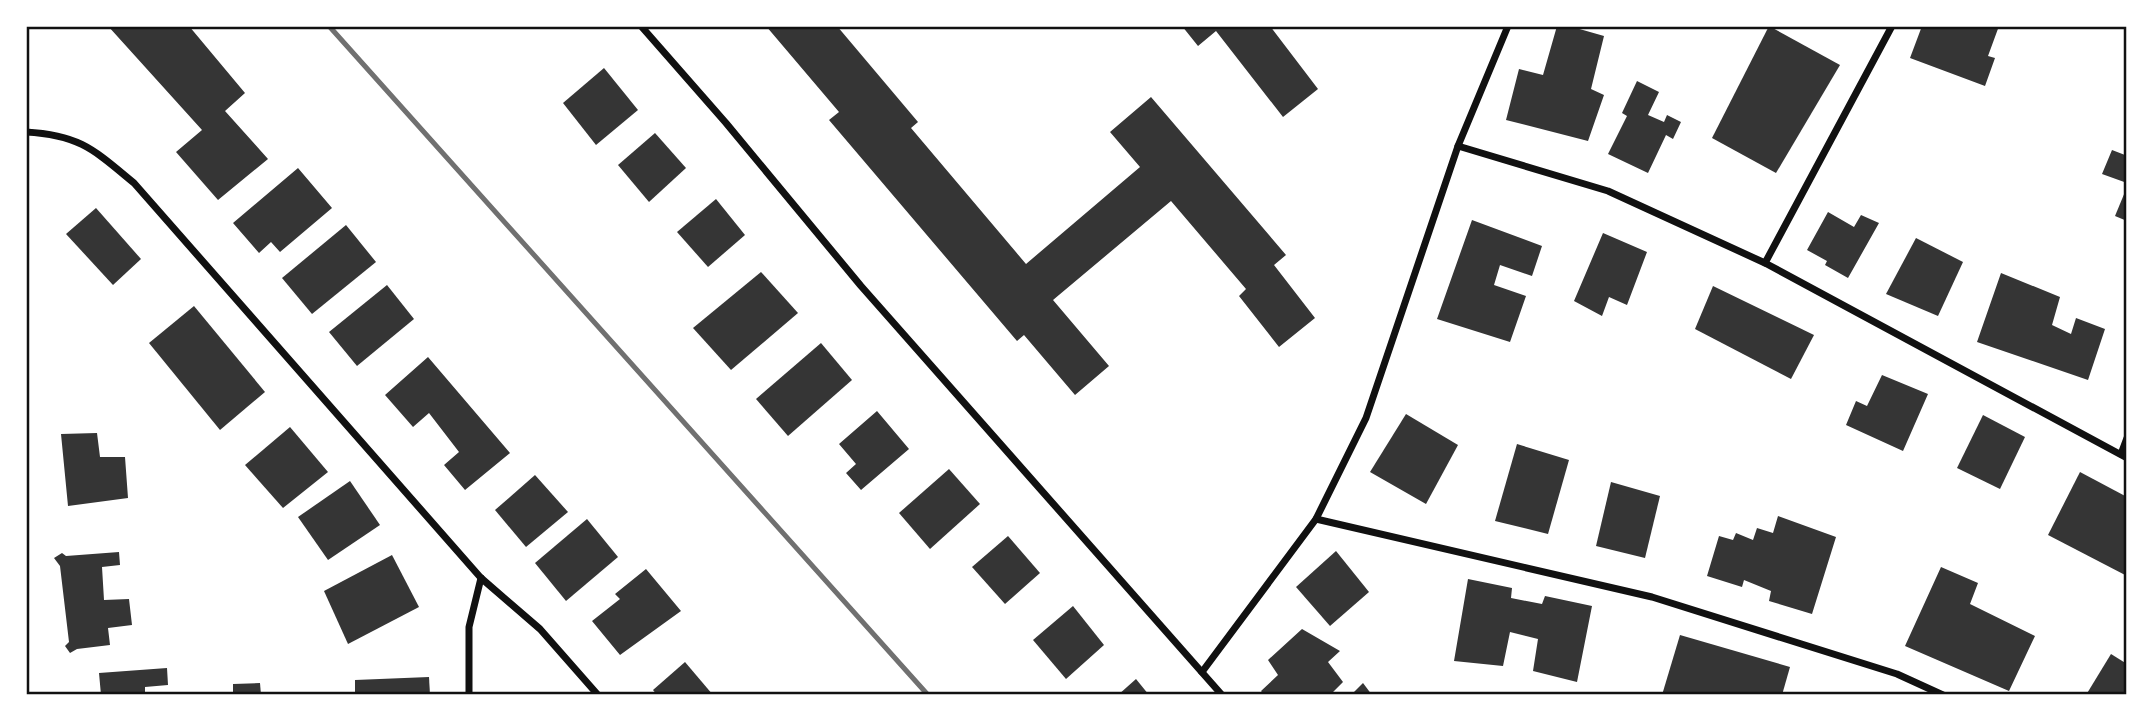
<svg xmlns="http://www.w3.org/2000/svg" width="2153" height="721" font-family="'PT Sans Narrow',sans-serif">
<rect width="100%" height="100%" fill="#fff"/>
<g fill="#353535">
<polygon points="108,26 189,26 245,93 225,111 268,159 218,200 176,152 202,130"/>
<polygon points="766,26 837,26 918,122 911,128 1026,264 1140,167 1110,132 1151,97 1286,255 1274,265 1315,318 1279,347 1239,296 1246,289 1171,201 1053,300 1109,366 1075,395 1024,335 1017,341 829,120 839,112"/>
<polygon points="1182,26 1270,26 1318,89 1283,117 1216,31 1198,46"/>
<polygon points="1557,26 1569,26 1604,36 1591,89 1604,95 1588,141 1506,120 1519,69 1543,75"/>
<polygon points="1769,26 1840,65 1776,173 1712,138"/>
<polygon points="1922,26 1999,26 1988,56 1995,58 1985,86 1910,58"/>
<polygon points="604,68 638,110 596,145 563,103"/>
<polygon points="1637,81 1659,92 1648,115 1664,122 1667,115 1681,122 1673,139 1666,135 1648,173 1608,154 1627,116 1622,113"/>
<polygon points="655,133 686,168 649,202 618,165"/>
<polygon points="2112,150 2125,155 2127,150 2127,183 2102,174"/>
<polygon points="298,168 332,208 280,252 271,242 259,253 233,223"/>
<polygon points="2127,187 2127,221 2115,216"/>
<polygon points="716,199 745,235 708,267 677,232"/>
<polygon points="96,208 141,259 113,285 66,234"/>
<polygon points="1828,212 1854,227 1861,215 1879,223 1848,278 1825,265 1827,261 1807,250"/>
<polygon points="1472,220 1542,246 1532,276 1500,265 1494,285 1526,296 1510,342 1437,319"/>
<polygon points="346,225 376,262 312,314 282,278"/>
<polygon points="1603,233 1647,252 1627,305 1609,297 1602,316 1574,301"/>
<polygon points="1916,238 1963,262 1938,316 1886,294"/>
<polygon points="761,272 798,313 731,370 693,328"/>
<polygon points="2001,273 2060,297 2052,325 2071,334 2076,318 2105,329 2088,380 1977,342"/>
<polygon points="387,285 414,319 357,366 329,332"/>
<polygon points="1713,286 1814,335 1791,379 1695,329"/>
<polygon points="194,306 265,392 220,430 149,343"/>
<polygon points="821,343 852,380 788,436 756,399"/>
<polygon points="428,357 510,453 465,490 444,465 459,452 429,413 413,427 385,395"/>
<polygon points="1882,375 1928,394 1903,451 1846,425 1856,401 1867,406"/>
<polygon points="877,411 909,449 861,490 846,473 856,464 839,444"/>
<polygon points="1406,414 1458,445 1426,504 1370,472"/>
<polygon points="1983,415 2025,437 2000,489 1957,468"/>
<polygon points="290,427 328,472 283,508 245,465"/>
<polygon points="97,433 100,457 125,457 128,498 68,506 61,434"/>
<polygon points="1517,444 1569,460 1548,534 1495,521"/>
<polygon points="949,469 980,504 930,549 899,513"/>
<polygon points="2080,472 2127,497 2127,576 2048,535"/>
<polygon points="535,475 568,512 526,547 495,510"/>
<polygon points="350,481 380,525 328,560 298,517"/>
<polygon points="1611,482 1660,496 1645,558 1596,546"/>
<polygon points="1778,516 1836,537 1812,614 1769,601 1771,591 1744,580 1742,587 1707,576 1719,536 1733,540 1736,533 1753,540 1757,528 1773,533"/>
<polygon points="587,519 618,557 566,601 535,563"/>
<polygon points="1008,536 1040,573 1005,604 972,567"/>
<polygon points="1336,551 1369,592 1330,626 1296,587"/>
<polygon points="119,552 120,565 102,567 104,600 129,599 132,625 108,628 110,645 77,649 70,653 65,646 69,642 60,566 54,558 62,553 66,556"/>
<polygon points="392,555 419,607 348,644 324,591"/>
<polygon points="1941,567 1978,583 1970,604 2035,636 2009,691 1905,646"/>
<polygon points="646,569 681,611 620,655 592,621 620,599 615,594"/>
<polygon points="1468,579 1512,588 1511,598 1542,604 1545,596 1592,606 1577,682 1533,671 1538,639 1510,632 1503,666 1454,661"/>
<polygon points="1073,606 1104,645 1066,679 1033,640"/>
<polygon points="1302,629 1340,651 1328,662 1343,682 1330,695 1264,695 1261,691 1278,675 1268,660"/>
<polygon points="1680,635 1790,667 1782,695 1662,695"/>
<polygon points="2111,654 2127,664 2127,695 2086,695"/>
<polygon points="685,662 713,695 657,695 653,690"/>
<polygon points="167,668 168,685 145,687 145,695 101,695 99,673"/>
<polygon points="429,677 430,695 355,695 355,680"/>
<polygon points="1136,679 1149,695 1118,695"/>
<polygon points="260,683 261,695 233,695 233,684"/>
<polygon points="1363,683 1372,695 1351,695"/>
</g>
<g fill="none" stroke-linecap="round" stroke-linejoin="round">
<g stroke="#111" stroke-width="7">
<polyline points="641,26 726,123 861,286 1222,695"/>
<path d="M26,132C80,135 94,150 134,183L481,578L540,629L598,695"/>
<polyline points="1458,146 1608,191 1765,263 2127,458"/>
<polyline points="1765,263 1892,26"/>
<polyline points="2121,454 2127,438"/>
<polyline points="1316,519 1652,597 1897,674 1943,695"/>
<polyline points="1202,672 1316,519 1366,418 1458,146 1508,26"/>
<polyline points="469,695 469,627 481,578"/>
</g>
<polyline stroke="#707070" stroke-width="5" points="329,26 928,695"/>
</g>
<rect width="2153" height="721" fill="none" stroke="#ffffff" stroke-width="56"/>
<rect x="28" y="28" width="2097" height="665" fill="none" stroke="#111" stroke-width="2.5"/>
</svg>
